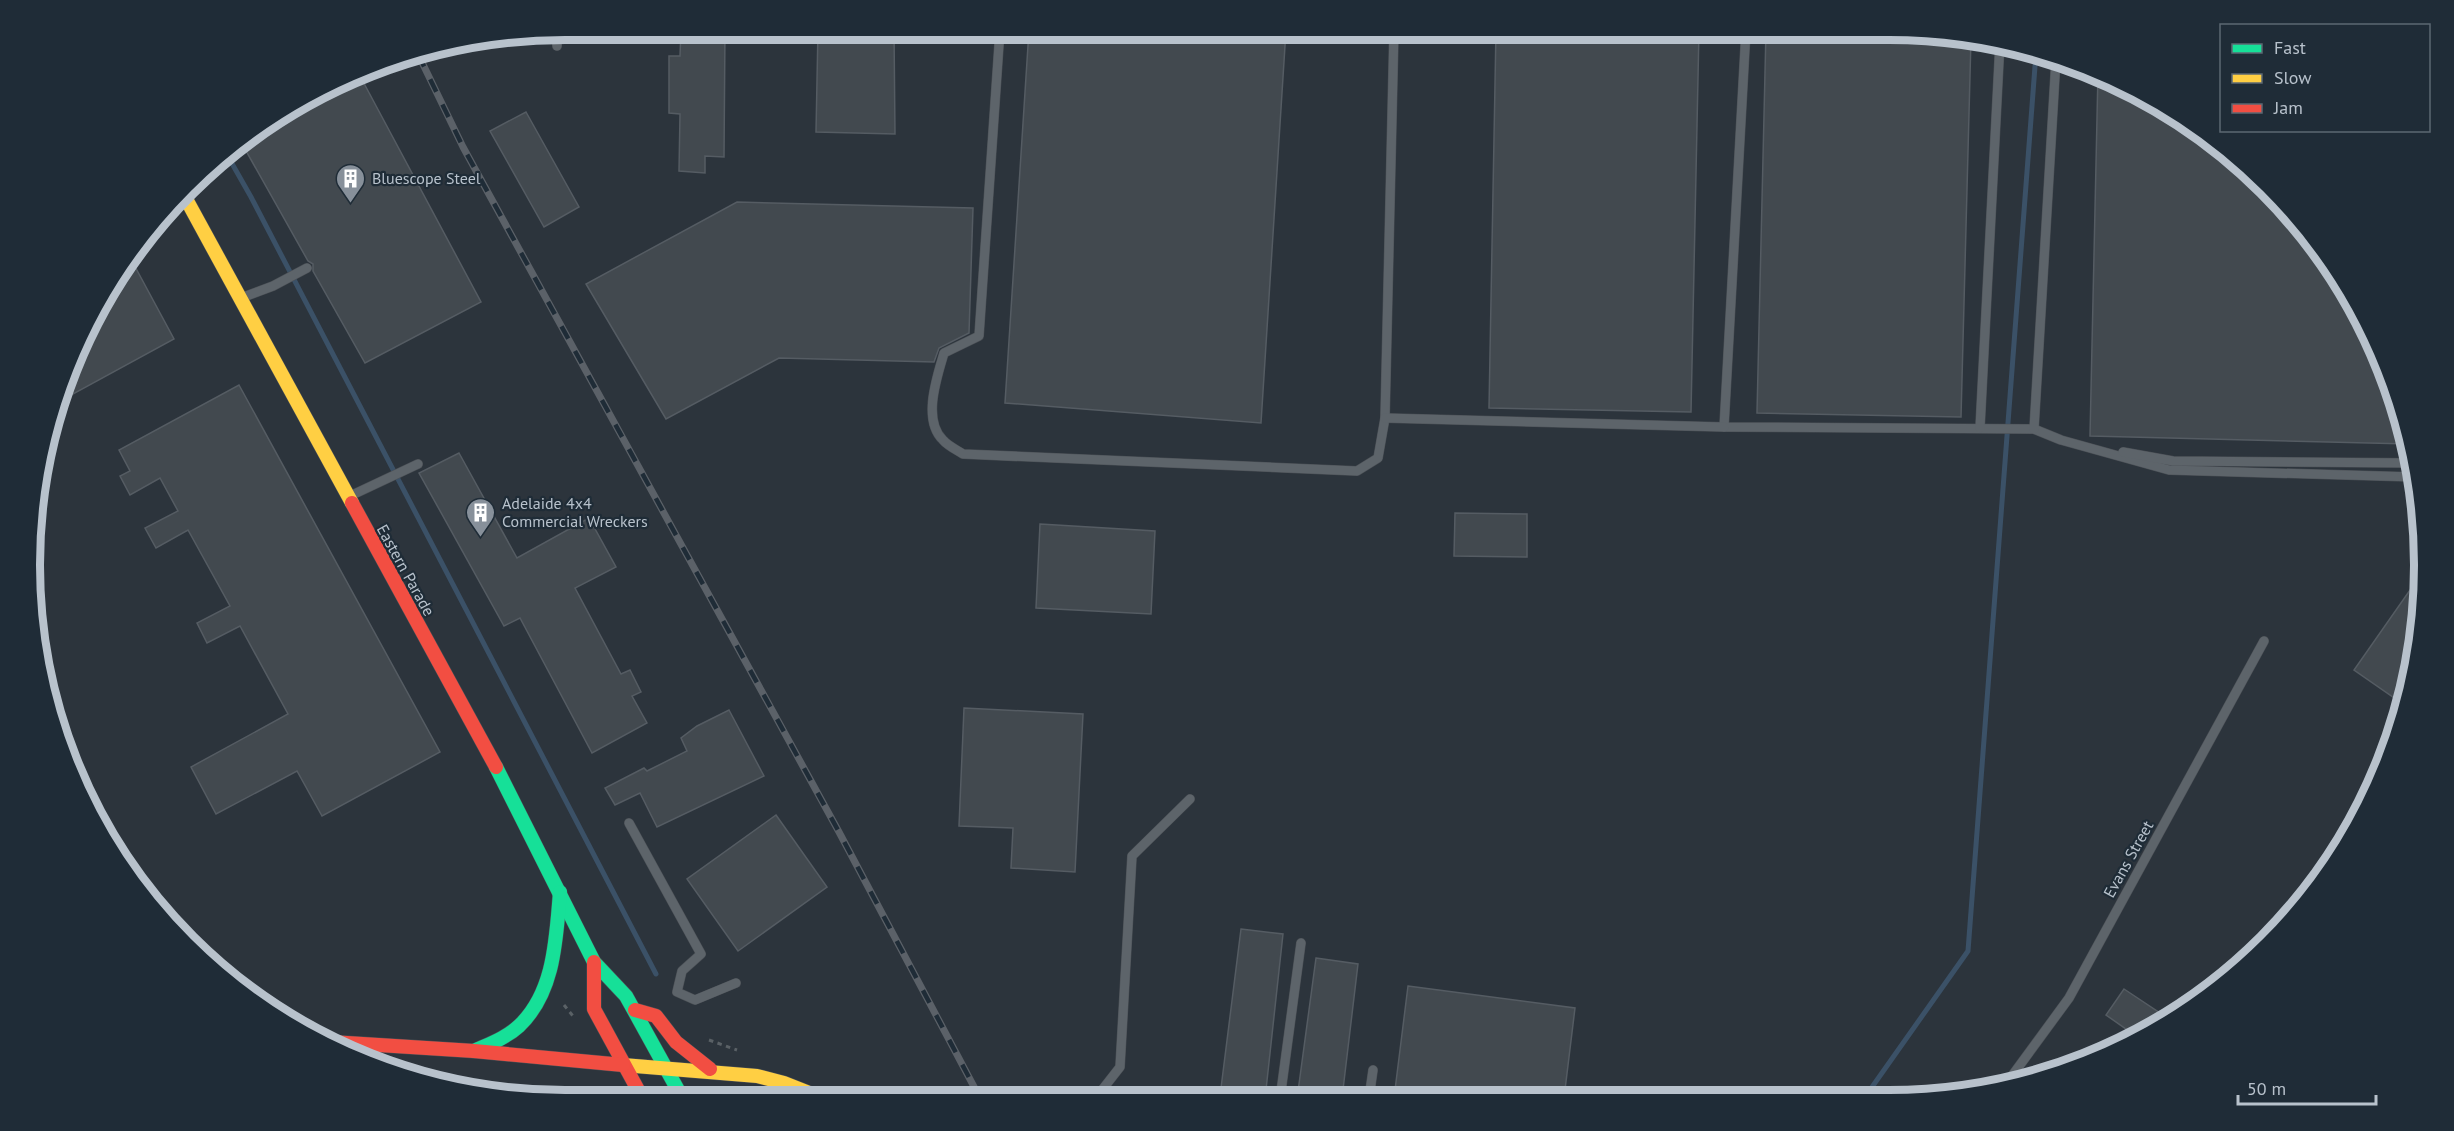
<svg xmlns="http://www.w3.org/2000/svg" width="2454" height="1131" font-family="'PT Sans',sans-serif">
<rect width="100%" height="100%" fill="#2c343c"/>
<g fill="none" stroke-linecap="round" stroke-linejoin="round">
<g stroke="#3b5167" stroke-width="5">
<polyline points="226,153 251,197 656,974"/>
<polyline points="1865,1097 1968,951 2036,53"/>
</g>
</g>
<g fill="#42494f" stroke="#555c63" stroke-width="1.5">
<polygon points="681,30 725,30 724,157 705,156 705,173 679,171 680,114 669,113 669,56 680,56"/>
<polygon points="818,30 894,30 895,134 816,132"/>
<polygon points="1029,30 1286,30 1261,423 1005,403"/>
<polygon points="1496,30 1699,30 1691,412 1489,408"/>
<polygon points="1766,30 1889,30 1971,38 1961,417 1757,413"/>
<polygon points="2098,73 2186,120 2267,187 2334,268 2383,360 2409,444 2090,436"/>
<polygon points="359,74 481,302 365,363 313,271 313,264 308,261 241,142 298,102"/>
<polygon points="526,112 579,207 544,227 490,131"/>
<polygon points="737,202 973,208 969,333 939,348 934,362 779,358 666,419 586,284"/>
<polygon points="132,261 174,339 64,399 102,298"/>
<polygon points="239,385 440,752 322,816 297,771 216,814 191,767 288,714 240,626 207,643 197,623 230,606 188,530 156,548 145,528 178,511 160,478 130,495 120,476 130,471 119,450"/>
<polygon points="459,453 517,558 589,518 616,567 575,588 621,674 630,670 641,692 632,696 647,723 592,753 520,618 504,626 419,473"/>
<polygon points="1455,513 1527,514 1527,557 1454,556"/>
<polygon points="1040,524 1155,531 1151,614 1036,608"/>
<polygon points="2424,570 2414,670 2403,704 2354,670"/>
<polygon points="964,708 1083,714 1075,872 1011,868 1013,828 959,826"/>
<polygon points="729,710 764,776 657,827 640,793 615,805 605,788 644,768 647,771 687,751 681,738 697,726"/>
<polygon points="776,815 827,887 738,951 687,879"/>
<polygon points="1241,929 1283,934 1265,1099 1220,1096"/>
<polygon points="1316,958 1358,964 1342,1098 1297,1099"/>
<polygon points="1408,986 1575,1008 1564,1098 1394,1098"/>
<polygon points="2124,989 2160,1013 2151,1027 2136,1036 2106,1015"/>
</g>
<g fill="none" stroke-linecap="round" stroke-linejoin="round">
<defs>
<g id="lane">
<path d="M1000,30L979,336L944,353C937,377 922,420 943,440C948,446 957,450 963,454L1357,471L1378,458L1385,418L1394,30"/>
<polyline points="1746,30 1724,427 2034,429 2061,440 2169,470 2415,477"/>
<polyline points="557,46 557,31"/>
<polyline points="241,298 273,286 307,268"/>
<polyline points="1385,418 1724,427"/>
<polyline points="1980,428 2000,42"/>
<polyline points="2034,429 2056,59"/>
<polyline points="2123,452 2173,461 2414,463"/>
<polyline points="350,496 418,464"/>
<polyline points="629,823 701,954 682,971 677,992 695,1000 736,983"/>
<polyline points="2006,1084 2069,998 2264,641"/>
<polyline points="1369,1098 1373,1070"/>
<polyline points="1101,1099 1102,1090 1120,1067 1132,856 1190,799"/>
<polyline points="1280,1099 1301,943"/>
</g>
<g id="fast">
<polyline points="496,767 594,962 626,996 684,1101"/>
<path d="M474,1051C489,1044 506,1038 519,1026C555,992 556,938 560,892"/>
</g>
<g id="slow">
<polyline points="185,197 352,503"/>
<polyline points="623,1065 757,1076 784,1083 827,1100"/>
</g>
<g id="jam">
<polyline points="352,503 496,767"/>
<polyline points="594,962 594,1009 644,1101"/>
<polyline points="635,1010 656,1016 676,1042 710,1069"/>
<polyline points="331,1042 474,1051 623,1065"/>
</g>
</defs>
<use href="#lane" stroke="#4b5056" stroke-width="10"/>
<use href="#fast" stroke="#4b5056" stroke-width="15"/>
<use href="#slow" stroke="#4b5056" stroke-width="15"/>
<use href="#jam" stroke="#4b5056" stroke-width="15"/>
<g stroke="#5a6166" stroke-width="3" stroke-dasharray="4.5 4.5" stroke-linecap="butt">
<polyline points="564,1005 573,1016"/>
<polyline points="709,1040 737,1050"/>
<polyline points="847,1091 871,1100"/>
</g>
<use href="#lane" stroke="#5d646a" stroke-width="9"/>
<use href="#fast" stroke="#16e098" stroke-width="14"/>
<use href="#slow" stroke="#ffcf43" stroke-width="14"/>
<use href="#jam" stroke="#f24e42" stroke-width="14"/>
<defs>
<polyline id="rail" points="418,54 463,147 839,832 981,1100"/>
</defs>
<use href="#rail" stroke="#5b6168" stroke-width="7"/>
<use href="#rail" stroke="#1f2c37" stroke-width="4.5" stroke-dasharray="14" stroke-linecap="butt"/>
</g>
<defs>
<symbol id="building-pin" viewBox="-11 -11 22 30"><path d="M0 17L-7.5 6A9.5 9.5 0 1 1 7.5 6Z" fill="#87909a" stroke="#1f2c37"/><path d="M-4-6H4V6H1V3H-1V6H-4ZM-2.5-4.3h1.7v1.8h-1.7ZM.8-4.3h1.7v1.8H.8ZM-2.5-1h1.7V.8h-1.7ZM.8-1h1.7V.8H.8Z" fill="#fff"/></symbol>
</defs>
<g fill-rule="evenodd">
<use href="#building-pin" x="334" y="162" width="33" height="45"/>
<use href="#building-pin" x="464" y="496" width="33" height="45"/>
</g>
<g text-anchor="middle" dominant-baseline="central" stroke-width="4.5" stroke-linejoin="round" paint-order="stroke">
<g font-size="16" fill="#b8c2cc" stroke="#1f2c37" text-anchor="start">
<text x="372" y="178">Bluescope Steel</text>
<text x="502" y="503">Adelaide 4x4<tspan x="502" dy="18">Commercial Wreckers</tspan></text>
</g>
<g font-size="16" fill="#b8c2cc" stroke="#1f2c37">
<text transform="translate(406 570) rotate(61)">Eastern Parade</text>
<text transform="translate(2128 859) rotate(-61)">Evans Street</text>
</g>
</g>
<path d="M0 0H2454V1131H0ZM565 40H1889A525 525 0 0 1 2414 565V565A525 525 0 0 1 1889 1090H565A525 525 0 0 1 40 565V565A525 525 0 0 1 565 40Z" fill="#1f2c37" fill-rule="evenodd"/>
<path fill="none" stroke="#b8c2cc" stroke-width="8" d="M565 40H1889A525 525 0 0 1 2414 565V565A525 525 0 0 1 1889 1090H565A525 525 0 0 1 40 565V565A525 525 0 0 1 565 40Z"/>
<rect x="2220" y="24" width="210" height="108" fill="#1f2c37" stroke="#5c6873" stroke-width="1.5"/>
<rect x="2232" y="44" width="30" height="9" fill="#16e098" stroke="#5c6873" stroke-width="1.5"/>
<text x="2274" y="54" font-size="18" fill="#b8c2cc">Fast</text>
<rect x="2232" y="74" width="30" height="9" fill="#ffcf43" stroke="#5c6873" stroke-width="1.5"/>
<text x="2274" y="84" font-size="18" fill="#b8c2cc">Slow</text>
<rect x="2232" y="104" width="30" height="9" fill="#f24e42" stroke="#5c6873" stroke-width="1.5"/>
<text x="2274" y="114" font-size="18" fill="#b8c2cc">Jam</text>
<path d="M2238 1095v9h138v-9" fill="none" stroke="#b8c2cc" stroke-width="3"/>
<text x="2247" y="1095" font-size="18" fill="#b8c2cc" stroke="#1f2c37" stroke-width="4.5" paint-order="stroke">50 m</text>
</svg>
